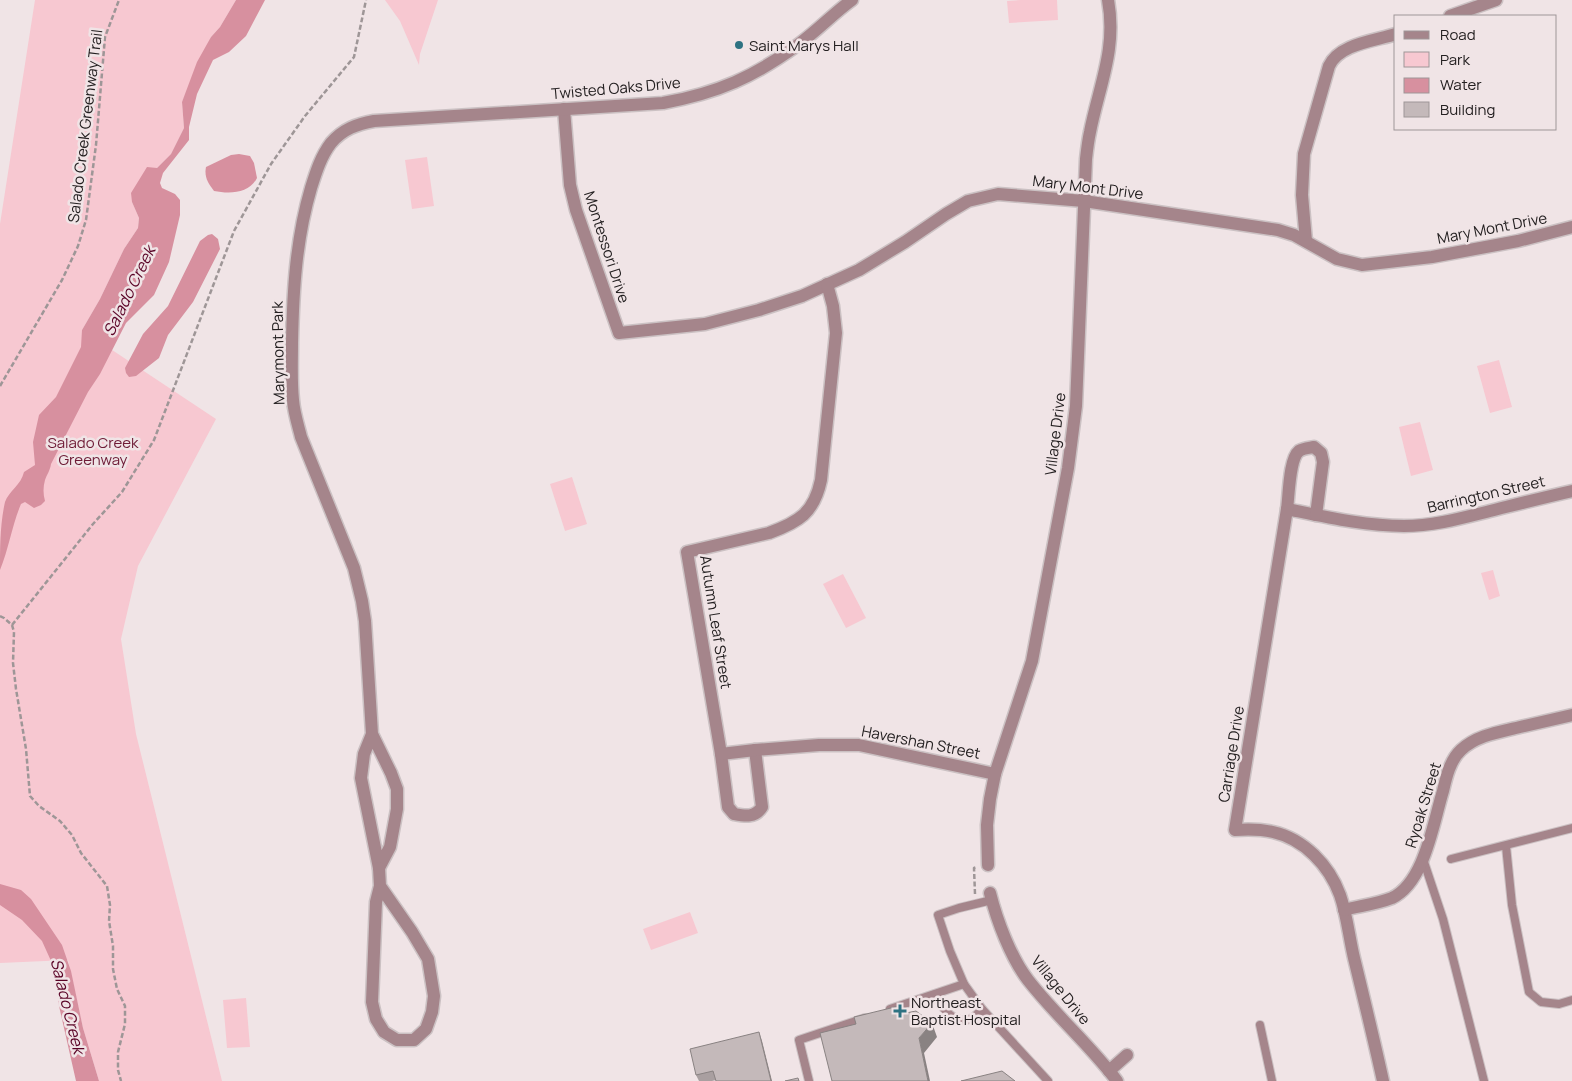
<svg xmlns="http://www.w3.org/2000/svg" width="1572" height="1081" font-family="Manrope,sans-serif">
<rect width="100%" height="100%" fill="#f0e4e6"/>
<g fill="#f7c8d1">
<polygon points="35,0 236,0 220,27 211,37 182,102 184,128 171,154 157,168 132,202 139,218 138,228 124,249 100,299 82,330 216,419 138,566 121,639 136,734 222,1081 99,1081 83,1028 68,960 0,963 0,224"/>
<polygon points="385,0 438,0 420,54 419,65 400,21"/>
<polygon points="1021,0 1057,0 1058,20 1009,23 1007,1"/>
<polygon points="427,157 434,206 412,209 405,160"/>
<polygon points="1499,360 1512,407 1490,413 1477,366"/>
<polygon points="1420,422 1433,470 1411,476 1399,427"/>
<polygon points="572,477 587,524 565,531 550,484"/>
<polygon points="1493,570 1500,596 1489,600 1481,573"/>
<polygon points="843,574 866,618 846,628 823,584"/>
<polygon points="690,912 698,933 651,950 643,929"/>
<polygon points="246,998 250,1047 227,1048 223,1000"/>
</g>
<g fill="#d7909f">
<path d="M236,0H265L246,36L229,52L213,60L197,94L189,127V140L163,173L160,183L162,188L175,194L180,200V215L169,262L154,295L126,323L100,374L88,392L51,464C50,471 47,474 45,480C43,487 43,494 45,501L41,505L34,508L25,502L21,504C12,525 9,548 0,570C0,548 0,524 5,502C9,491 21,485 24,472L35,465L33,442L39,415L56,397L81,347L82,330L100,299L124,249L138,228L139,218L132,202L131,193L147,167L157,168L171,154L184,128L182,102L197,62L211,37L220,27Z"/>
<path d="M239,154L250,156L254,163L257,178C249,194 229,194 214,191C208,183 204,177 206,167L231,155Z"/>
<polygon points="212,234 218,239 220,249 193,302 168,335 159,358 136,376 129,377 126,373 125,368 143,334 168,306 200,241 208,235"/>
<polygon points="0,884 21,890 31,899 62,945 71,971 83,1028 99,1081 76,1081 59,1006 56,972 42,941 22,920 0,905"/>
</g>
<g fill="none" stroke-linecap="round" stroke-linejoin="round">
<defs>
<g id="lane">
<polyline points="1506,846 1512,905 1529,992 1541,1002 1559,1004 1572,1000"/>
<polyline points="1423,859 1443,919 1484,1081"/>
<polyline points="1451,859 1572,828"/>
<polyline points="992,900 959,908 938,915 950,951 964,984 982,1009 1048,1081"/>
<path d="M933,995C941,1005 954,1026 970,1019C974,1018 979,1012 982,1009"/>
<polyline points="890,1009 964,984"/>
<polyline points="1260,1025 1272,1081"/>
<polyline points="809,1081 799,1040 865,1018"/>
</g>
<g id="street">
<polyline points="1450,16 1496,0"/>
<polyline points="564,109 570,185 576,210 619,333 705,324 759,310 802,296 859,270 905,242 946,214 968,201 998,194 1084,201 1278,230 1294,235 1337,259 1362,265 1432,257 1518,241 1572,227"/>
<path d="M1306,241L1302,195L1304,154L1329,66C1339,44 1374,41 1396,34"/>
<path d="M1287,509C1326,517 1365,526 1404,526C1434,526 1462,518 1490,511C1518,504 1545,497 1572,491"/>
<path d="M1316,515L1323,462L1321,453L1314,447C1309,448 1304,448 1299,451C1289,459 1289,496 1287,509L1235,830C1248,829 1260,829 1273,832C1304,839 1329,865 1340,895C1347,915 1349,937 1354,958C1364,999 1374,1040 1383,1081"/>
<path d="M372,734L364,754L361,778L379,868L390,847L397,809V789L391,773L372,734L365,621L362,601L354,568L301,437C298,425 294,413 293,400C291,381 292,362 292,343C293,290 296,239 311,188C316,172 321,156 331,143C343,129 357,124 374,121L663,103C718,93 754,77 799,44C818,30 834,13 852,0"/>
<path d="M755,750L762,807C755,818 745,816 734,814L728,807L721,754L687,552L769,533C799,522 814,513 821,480L836,333L833,306L827,284"/>
<polyline points="721,754 755,750 819,745 859,745 995,774"/>
<path d="M988,865L987,825L990,799L995,774L1032,661L1068,468L1076,406L1086,159C1087,150 1088,141 1090,132C1099,86 1117,49 1108,0"/>
<polyline points="379,868 380,886 376,902 372,1002 376,1019 384,1032 397,1040 414,1040 426,1029 432,1012 434,996 428,959 412,932 380,886"/>
<path d="M990,893C997,921 1011,958 1028,980C1056,1016 1090,1045 1117,1081"/>
<path d="M1344,910C1359,906 1377,904 1392,898C1425,882 1433,823 1443,791C1446,778 1450,760 1461,750C1477,735 1500,732 1520,727C1538,723 1555,719 1572,715"/>
<polyline points="1109,1071 1127,1055"/>
</g>
</defs>
<use href="#lane" stroke="#cbc1c3" stroke-width="10"/>
<use href="#street" stroke="#cbc1c3" stroke-width="15"/>
<g stroke="#9e9697" stroke-width="2.5" stroke-dasharray="5 2.5" stroke-linecap="butt">
<polyline points="0,386 62,280 78,246 86,220 96,145 105,37 119,0"/>
<polyline points="0,616 4,618 12,625 14,632 13,663 16,689 26,749 30,796 39,806 60,821 72,835 81,853 107,886 110,905 109,921 113,946 113,969 117,989 125,1006 125,1024 118,1052 118,1070 121,1081"/>
<polyline points="12,625 93,524 122,492 154,440 234,231 271,164 305,116 354,57 366,0"/>
<polyline points="975,894 974,868 977,867"/>
</g>
<use href="#lane" stroke="#a5858b" stroke-width="8"/>
<use href="#street" stroke="#a5858b" stroke-width="12"/>
</g>
<polygon fill="#a99fa0" points="762,1041 716,1080 712,1081 699,1081 696,1075"/>
<g fill="#898282">
<polygon points="932,1023 937,1037 924,1053 930,1081 928,1081 919,1038"/>
<polygon points="759,1032 762,1041 772,1081 771,1081"/>
</g>
<g fill="#c4b9ba" stroke="#898282">
<polygon points="899,1006 901,1014 916,1011 932,1023 919,1038 928,1081 832,1081 820,1033 856,1024 854,1017"/>
<polygon points="759,1032 771,1081 716,1081 713,1071 696,1075 690,1049"/>
<polygon points="1002,1071 1015,1081 961,1081"/>
<polygon points="798,1078 799,1081 785,1081"/>
</g>
<g fill="#2e7282" stroke="#f0e4e6" stroke-width="2">
<circle cx="739" cy="45" r="5"/>
<path d="M897.5 1003.5h5v5h5v5h-5v5h-5v-5h-5v-5h5z"/>
</g>
<g text-anchor="middle" dominant-baseline="central" stroke-width="5" stroke-linejoin="round" paint-order="stroke">
<g font-size="15" fill="#242021" stroke="#f0e4e6" text-anchor="start">
<text x="749" y="45">Saint Marys Hall</text>
<text x="911" y="1002">Northeast<tspan x="911" dy="17">Baptist Hospital</tspan></text>
</g>
<g font-size="15" fill="#242021" stroke="#f0e4e6">
<text transform="translate(616 88) rotate(-5)">Twisted Oaks Drive</text>
<text transform="translate(85 126) rotate(-83)">Salado Creek Greenway Trail</text>
<text transform="translate(1088 187) rotate(7)">Mary Mont Drive</text>
<text transform="translate(1492 228) rotate(-11)">Mary Mont Drive</text>
<text transform="translate(607 247) rotate(72)">Montessori Drive</text>
<text transform="translate(278 353) rotate(-91)">Marymont Park</text>
<text transform="translate(1055 434) rotate(-83)">Village Drive</text>
<text transform="translate(1486 494) rotate(-13)">Barrington Street</text>
<text transform="translate(716 622) rotate(81)">Autumn Leaf Street</text>
<text transform="translate(921 742) rotate(11)">Havershan Street</text>
<text transform="translate(1231 754) rotate(-81)">Carriage Drive</text>
<text transform="translate(1423 805) rotate(-73)">Ryoak Street</text>
<text transform="translate(1061 990) rotate(51)">Village Drive</text>
</g>
<g font-size="15" fill="#6e1b36" stroke="#f0e4e6">
<text x="93" y="442">Salado Creek<tspan x="93" dy="17">Greenway</tspan></text>
</g>
<g font-size="16" font-style="italic" fill="#5a0326" stroke="#f0e4e6">
<text transform="translate(129 291) rotate(-64)">Salado Creek</text>
<text transform="translate(68 1006) rotate(76)">Salado Creek</text>
</g>
</g>
<rect x="1394" y="15" width="162" height="115" fill="#f0e4e6" stroke="#9e9697"/>
<rect x="1404" y="31" width="25" height="8" fill="#a5858b" stroke="#9e9697"/>
<text x="1440" y="40" font-size="15" fill="#242021">Road</text>
<rect x="1404" y="52" width="25" height="15" fill="#f7c8d1" stroke="#9e9697"/>
<text x="1440" y="65" font-size="15" fill="#242021">Park</text>
<rect x="1404" y="78" width="25" height="15" fill="#d7909f" stroke="#9e9697"/>
<text x="1440" y="90" font-size="15" fill="#242021">Water</text>
<rect x="1404" y="102" width="25" height="15" fill="#c4b9ba" stroke="#9e9697"/>
<text x="1440" y="115" font-size="15" fill="#242021">Building</text>
</svg>
